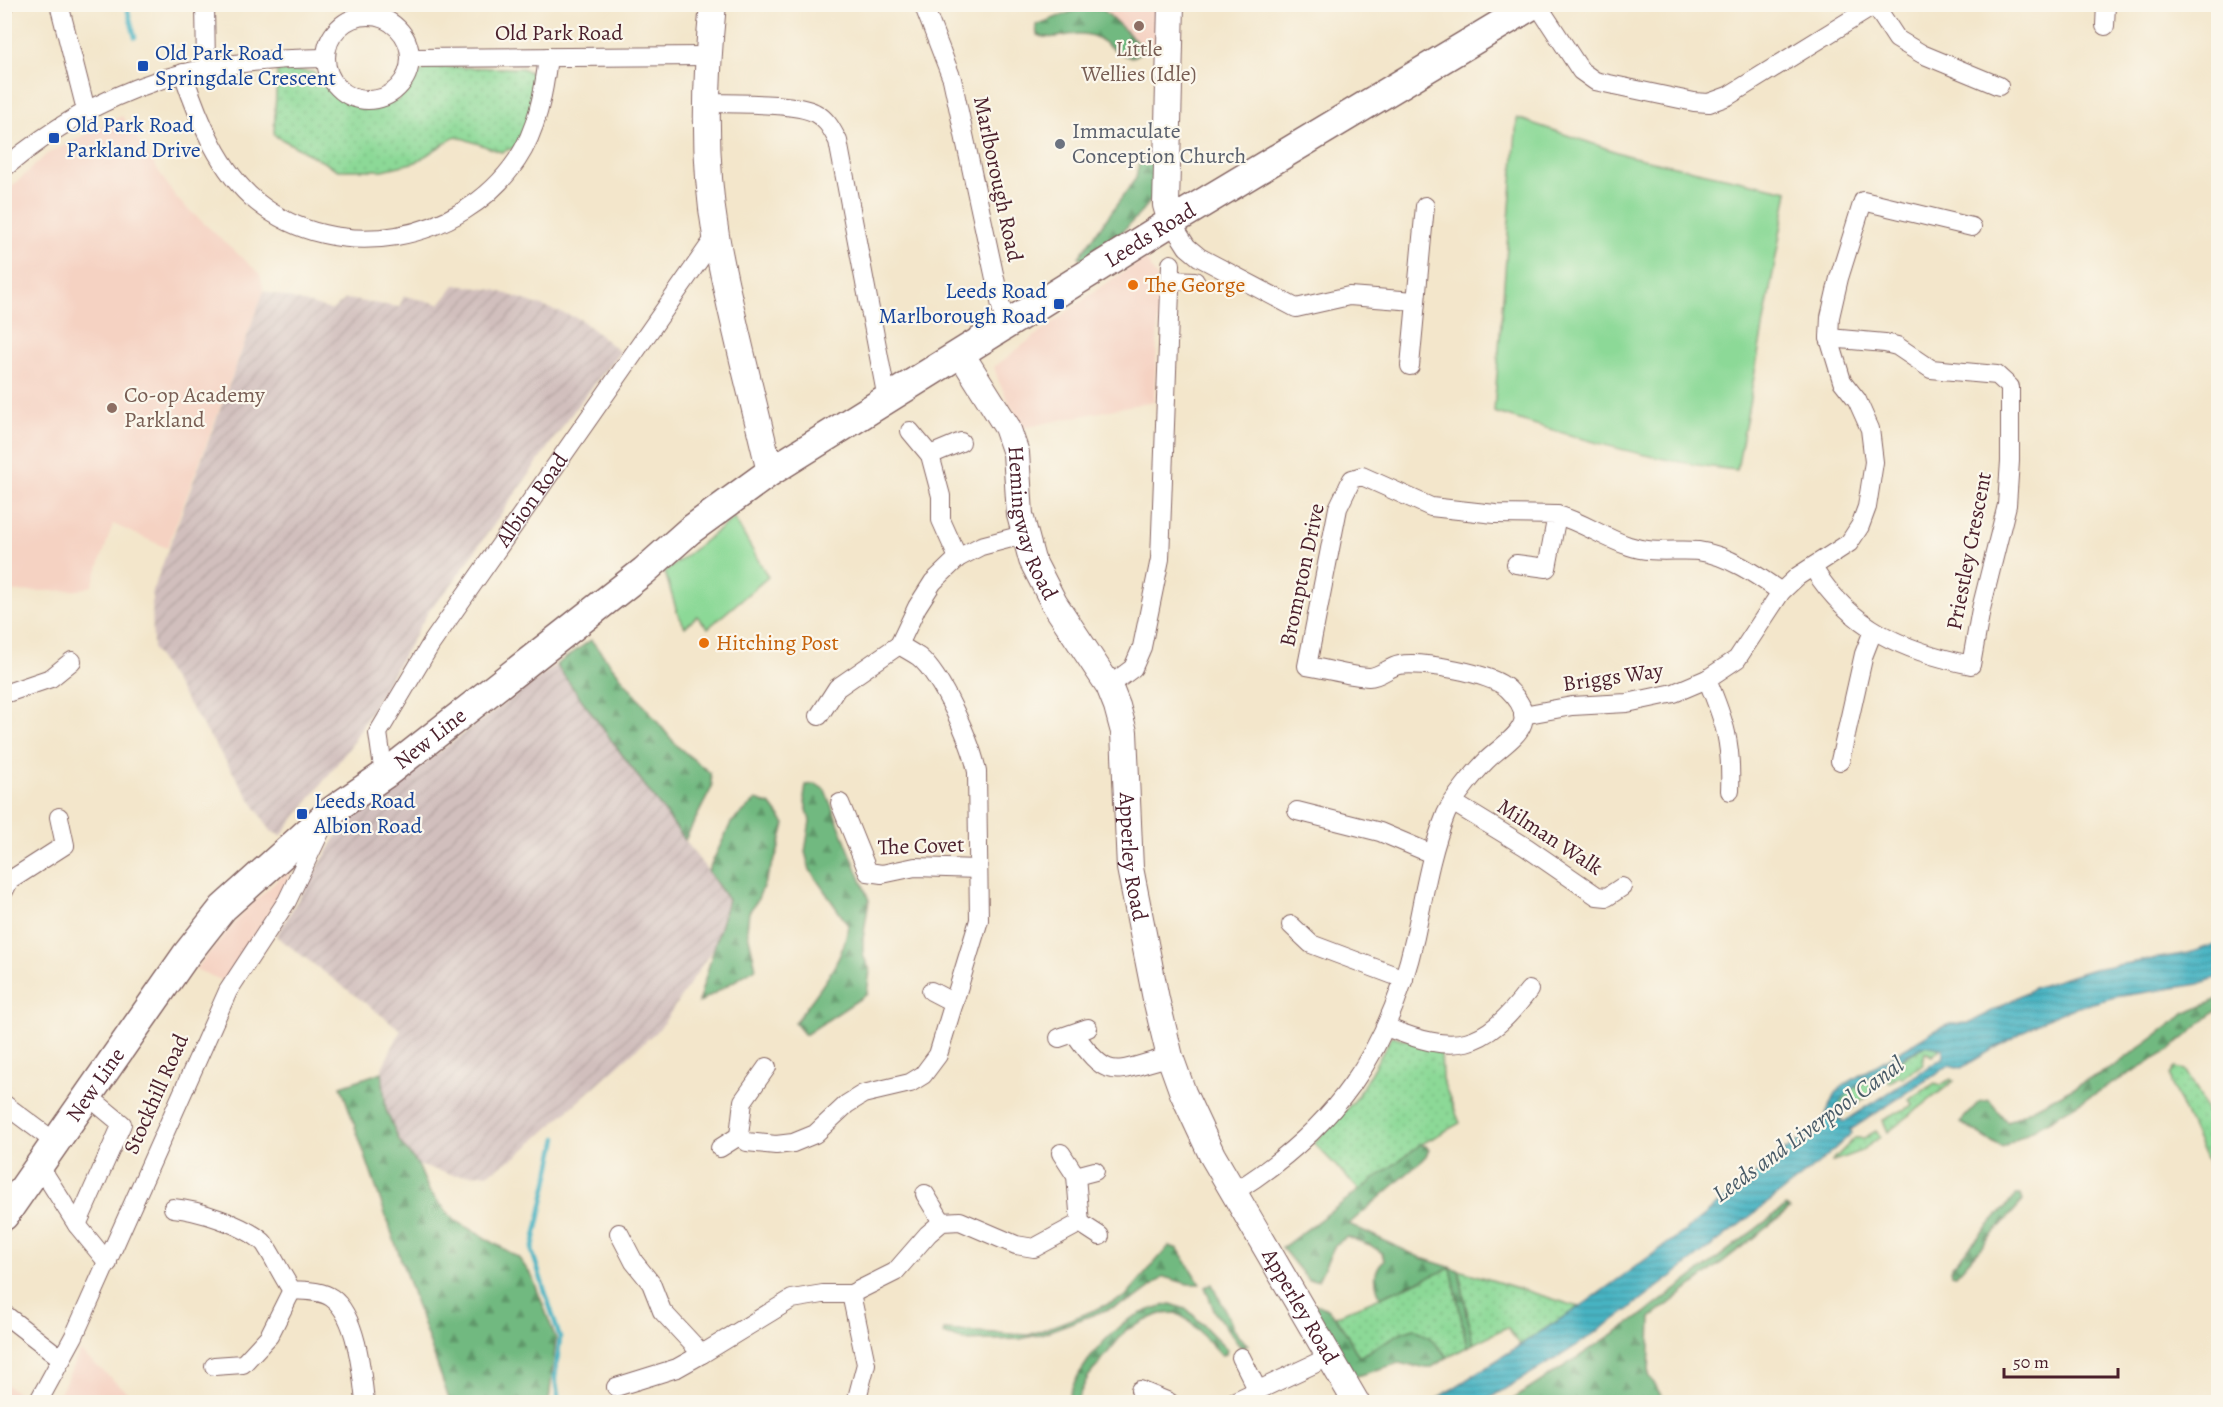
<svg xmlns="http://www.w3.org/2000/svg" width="2223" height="1407" font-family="Alegreya,serif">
<defs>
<pattern id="industrial-furrows" width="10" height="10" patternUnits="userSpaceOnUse" patternTransform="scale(1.5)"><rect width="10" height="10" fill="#d1bfbd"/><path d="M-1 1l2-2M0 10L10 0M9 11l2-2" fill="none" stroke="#b5a4a3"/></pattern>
<pattern id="grass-dots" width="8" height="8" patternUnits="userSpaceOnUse" patternTransform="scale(1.5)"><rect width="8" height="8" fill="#8cd997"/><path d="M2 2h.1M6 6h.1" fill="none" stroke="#7aba82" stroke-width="1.8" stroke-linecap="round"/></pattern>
<pattern id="forest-firs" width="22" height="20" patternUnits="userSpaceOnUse" patternTransform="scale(1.5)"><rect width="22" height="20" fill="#71b980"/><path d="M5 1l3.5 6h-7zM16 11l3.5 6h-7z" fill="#5f9669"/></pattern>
<pattern id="water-rules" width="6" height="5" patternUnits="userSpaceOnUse" patternTransform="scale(1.5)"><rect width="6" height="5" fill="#47b4c3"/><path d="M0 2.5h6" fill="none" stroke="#3d929f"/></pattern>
</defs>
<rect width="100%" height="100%" fill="#fbf7ec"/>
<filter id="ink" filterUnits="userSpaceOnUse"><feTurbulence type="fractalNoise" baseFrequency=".0167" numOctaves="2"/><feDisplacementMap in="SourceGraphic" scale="12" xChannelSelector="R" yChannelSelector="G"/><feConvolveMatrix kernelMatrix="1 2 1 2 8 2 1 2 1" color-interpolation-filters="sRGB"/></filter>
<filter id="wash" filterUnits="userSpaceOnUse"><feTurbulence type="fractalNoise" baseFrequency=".008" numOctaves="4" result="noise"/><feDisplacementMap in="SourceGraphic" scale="24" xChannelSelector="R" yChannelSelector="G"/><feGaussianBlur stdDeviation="1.35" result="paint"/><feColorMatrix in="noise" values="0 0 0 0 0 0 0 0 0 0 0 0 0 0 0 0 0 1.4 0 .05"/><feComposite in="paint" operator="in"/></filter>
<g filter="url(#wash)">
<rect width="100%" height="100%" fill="#f3e6cb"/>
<g fill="#f5d2c2">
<polygon points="1098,5 1158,5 1158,58 1144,48"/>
<polygon points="122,116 177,199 260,274 264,291 167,548 113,524 92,586 78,590 5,592 5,193 47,154"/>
<polygon points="1145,258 1160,283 1154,401 1022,428 999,382 994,367 1100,287"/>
<polygon points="291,868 285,888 226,982 195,969 250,905"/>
<polygon points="80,1351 138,1402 56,1402"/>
<polygon points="4,1383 30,1402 5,1402"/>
</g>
<g fill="url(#industrial-furrows)">
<polygon points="455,285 495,290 580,319 620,352 577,406 449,588 430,609 350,747 281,836 271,831 153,649 152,593 264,291 332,310 346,299 399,307 404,296 440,304"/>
<polygon points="556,665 729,900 714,947 661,1027 517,1156 487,1174 454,1175 418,1165 400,1142 386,1110 382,1068 401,1030 276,936 346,821"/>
</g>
<g fill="url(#grass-dots)" stroke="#6b7c61" stroke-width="1.5">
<polygon points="429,67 522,68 533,74 537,87 532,111 517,147 501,152 456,136 416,162 383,170 338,170 274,135 277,69 313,72 361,109 398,100 418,73"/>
<polygon points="1392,1036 1441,1048 1442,1079 1460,1123 1420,1145 1361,1192 1314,1143 1355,1100"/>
<path d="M1926,1045L1941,1048L1932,1056L1925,1052L1923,1064L1902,1078L1900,1076L1890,1082L1884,1078C1875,1093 1863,1100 1849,1109L1842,1107L1839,1109L1837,1105L1849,1091Z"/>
<polygon points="2175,1068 2185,1070 2199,1093 2218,1143 2218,1174 2212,1172 2171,1083 2170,1075"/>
<polygon points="1951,1080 1954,1081 1888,1132 1883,1120 1913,1105 1909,1100 1935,1083 1941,1085"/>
<polygon points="1876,1131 1880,1137 1861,1151 1831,1162 1855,1138 1864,1138"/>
<polygon points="1451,1267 1467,1347 1448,1357 1429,1337 1359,1357 1335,1316"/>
<polygon points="1459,1270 1579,1307 1520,1345 1507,1327 1473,1344"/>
</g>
<g fill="url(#forest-firs)" stroke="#5e6c56" stroke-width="1.5">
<path d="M1092,4L1098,5L1144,48C1130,71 1109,42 1093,36C1071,29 1056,43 1037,35L1036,25Z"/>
<path d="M1145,159L1151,160L1156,166C1156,177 1157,187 1152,198C1145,212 1098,255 1084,263L1079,257L1136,178L1139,162Z"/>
<polygon points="591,640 677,746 710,773 712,787 685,840 556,665"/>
<path d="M816,784L825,790L869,900L863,939V955L870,970L867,994L805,1035L795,1023C815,994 845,962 848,925L810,870L805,852L810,821L804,798L806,785Z"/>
<polygon points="756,800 771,805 785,824 778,851 757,901 749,912 747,929 756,968 698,1003 728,900 708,871 731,823"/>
<polygon points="2218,999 2218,1009 2170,1050 2002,1148 1960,1122 1979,1102 1989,1100 2007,1122 2113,1067 2185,1014"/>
<polygon points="382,1072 386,1110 400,1142 418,1165 429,1191 454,1220 518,1257 532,1276 556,1339 549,1401 450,1402 341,1086"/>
<path d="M1420,1145L1426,1146L1429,1150L1424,1159L1349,1224L1421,1258L1459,1270L1473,1344L1467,1347L1451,1268L1380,1297C1375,1283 1372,1271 1384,1260L1382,1253L1370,1245L1347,1237L1335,1245L1318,1280H1308L1282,1248Z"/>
<polygon points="2016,1195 2021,1195 2023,1201 1956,1275 1951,1274 1950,1269"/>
<polygon points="1786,1206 1790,1209 1651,1318 1649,1375 1665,1402 1509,1402 1641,1316"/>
<polygon points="1169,1246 1178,1249 1200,1284 1188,1284 1164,1277 1133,1300 1038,1335 1020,1339 965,1341 943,1334 944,1330 1029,1335 1085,1314 1125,1297"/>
<polygon points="1212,1284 1238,1336 1248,1345 1242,1349 1215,1313 1205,1287"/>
<path d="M1171,1304L1188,1310L1227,1349L1226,1354L1221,1355L1188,1320L1176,1313L1160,1314L1126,1330L1088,1377L1076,1402H1067C1073,1376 1099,1344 1120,1326C1134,1314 1153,1308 1171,1304Z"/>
<path d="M1313,1304C1336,1305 1348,1339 1359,1357L1402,1332L1414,1328L1429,1337L1448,1357L1432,1367H1416L1399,1363L1350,1378Z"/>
</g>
<g fill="#8cd997" stroke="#6b7c61" stroke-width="1.5">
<path d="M1517,118L1629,156L1788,191L1737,470C1653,462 1574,437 1494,412Z"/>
<polygon points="734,518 768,577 708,628 697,616 685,627 677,612 665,572"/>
</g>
<path fill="url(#water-rules)" stroke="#486a77" stroke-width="1.5" fill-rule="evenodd" d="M2218,943V977L2199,984L2115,997L2071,1009L2043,1020L1961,1068L1949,1065L1850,1130L1852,1133L1818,1164L1696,1258L1617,1318L1565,1353L1483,1402H1432L1581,1306L1685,1231L1783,1151L1821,1126L1835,1093L1847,1083L1933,1031L1950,1024L1970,1023L2034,988L2093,969L2189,953ZM1926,1045L1943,1049L1944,1057L1844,1122L1841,1118L1830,1121C1844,1082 1892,1064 1926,1045Z"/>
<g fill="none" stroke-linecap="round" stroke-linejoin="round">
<g stroke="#47b4c3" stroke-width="4.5">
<polyline points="126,4 135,37"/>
<polyline points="557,1138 532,1251 560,1338 555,1378 559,1402"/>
</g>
</g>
</g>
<g filter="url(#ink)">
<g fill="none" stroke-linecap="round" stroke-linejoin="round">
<defs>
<g id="street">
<polyline points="59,4 86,110"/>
<polyline points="205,4 206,67"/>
<polyline points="923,4 952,79 1005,325"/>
<polyline points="1537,4 1581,71 1595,81 1694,102 1709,103 1728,96 1875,5"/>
<polyline points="1874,4 1897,39 1922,54 1999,86"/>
<polyline points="4,5 5,4"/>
<circle cx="368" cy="58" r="42"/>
<polyline points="2105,26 2106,4"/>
<polyline points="410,58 707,56"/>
<path d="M183,73C198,118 219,171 257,202C337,266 461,243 517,160C537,130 544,92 548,57"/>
<path d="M706,103C731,104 795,102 815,113C827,119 832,130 838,141L887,399"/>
<path d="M4,168C105,84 196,59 325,58"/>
<polyline points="1171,222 1187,247 1199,257 1296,308 1349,296 1415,301"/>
<polyline points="1171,280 1195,281"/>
<polyline points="1410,366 1425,206"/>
<polyline points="910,431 930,455 941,496 941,520 958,558"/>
<polyline points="930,455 961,442"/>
<path d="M1557,515C1583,522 1604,538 1629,546C1652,554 1675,549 1698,551C1728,555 1757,575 1781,592"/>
<path d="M1813,568C1851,629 1904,651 1971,665L1981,609L2007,505L2010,461V387L1997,375L1931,369L1897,346L1885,343L1829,338"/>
<path d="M1707,679C1725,722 1732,743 1730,791"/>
<polyline points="1109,686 1133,668 1142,647 1160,559 1171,264"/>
<polyline points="4,694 51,678 72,661"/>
<polyline points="1523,715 1572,706 1627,703 1674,693 1707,679 1737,659 1781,592 1798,576 1849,543 1860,526 1867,507 1874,462 1870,429 1857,400 1842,381 1829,338 1830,317 1839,278 1863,201 1972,227"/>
<polyline points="819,716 837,688 899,645 917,607 933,582 958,558 981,546 1023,535"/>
<polyline points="1840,761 1864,654 1873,631"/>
<path id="s1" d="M384,775L378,733L431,644L716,236"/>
<polyline points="840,803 868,872 882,874 915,867 978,869"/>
<polyline points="1454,803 1526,847 1597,896 1607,897 1622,887"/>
<polyline points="1297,811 1380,832 1432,854"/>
<polyline points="4,891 9,881 65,845 59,817"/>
<polyline points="1291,925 1311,944 1404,979"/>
<polyline points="931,991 954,1003"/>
<path d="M1386,1027C1455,1055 1483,1051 1529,990"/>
<path d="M1075,1034C1111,1086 1115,1069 1170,1057"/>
<polyline points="1059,1038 1088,1028"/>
<path d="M767,1067L743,1101L739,1136L747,1142L776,1145L793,1143L815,1134L847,1104L863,1094L910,1083L923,1075L938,1055L979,920L977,772C972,744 942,676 919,657C913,653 906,649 899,645"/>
<polyline points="4,1104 55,1142"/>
<polyline points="720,1148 739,1136"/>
<polyline points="39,1165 77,1225 108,1263"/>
<polyline points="1076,1176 1095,1171"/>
<path d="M1234,1192C1334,1130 1389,1052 1415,937C1424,895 1430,854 1446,814C1452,800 1476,771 1487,760C1510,738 1544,724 1508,689C1492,673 1421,661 1399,665C1389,667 1380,677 1369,677C1349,676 1327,669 1307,666L1338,508L1352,479L1362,476L1431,507L1495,514L1557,515L1547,568L1516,564"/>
<polyline points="925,1194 942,1222"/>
<path d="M173,1208C198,1210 244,1225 263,1242C269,1248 284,1280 292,1290C304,1291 321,1290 332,1298C357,1316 362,1374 365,1402"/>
<polyline points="1080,1223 1100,1236"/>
<polyline points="77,1225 122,1124 87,1095"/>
<polyline points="851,1294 866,1364 856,1402"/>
<polyline points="4,1314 62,1359"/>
<polyline points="702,1354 792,1299 823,1294 851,1294 895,1272 928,1234 942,1222 960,1221 1016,1245 1034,1248 1080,1223 1076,1176 1061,1153"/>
<polyline points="1241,1357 1258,1391"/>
<polyline points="214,1366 243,1364 269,1336 292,1290"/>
<polyline points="616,1387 677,1368 702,1354 662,1311 651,1283 634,1262 619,1233"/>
<polyline points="1140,1390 1169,1402"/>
<polyline points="38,1402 74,1336 228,991 287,901 324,824"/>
<polyline points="1233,1402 1329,1357"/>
</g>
<g id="secondary">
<path d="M713,4C705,82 703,160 716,236C730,315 752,394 770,472"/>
<polyline points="1171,222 1166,205 1171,4"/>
<path id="s2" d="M961,354L1007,427L1016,453L1020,515L1032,560L1054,603L1109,686L1117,706L1124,732L1130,868L1156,999L1170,1057L1183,1093L1212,1155L1356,1402"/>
</g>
<g id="primary">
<path id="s3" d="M4,1216L186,955L223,908L330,812L384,775L644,571L689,531L770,472L1171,222L1534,4"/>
</g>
</defs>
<use href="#street" stroke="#856563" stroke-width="20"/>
<use href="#secondary" stroke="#856563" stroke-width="28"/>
<use href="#primary" stroke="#856563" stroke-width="31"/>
<use href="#street" stroke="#fff" stroke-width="18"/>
<use href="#secondary" stroke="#fff" stroke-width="26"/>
<use href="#primary" stroke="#fff" stroke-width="28"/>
</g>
</g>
<g fill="#8d6e63" stroke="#fbf7ec" stroke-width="2">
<circle cx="1139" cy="26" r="6"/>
<circle cx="112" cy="408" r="6"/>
</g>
<g fill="#1a4fb4" stroke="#fbf7ec" stroke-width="2">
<rect x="137" y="60" width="12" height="12" rx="3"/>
<rect x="48" y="132" width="12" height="12" rx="3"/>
<rect x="1053" y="298" width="12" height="12" rx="3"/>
<rect x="296" y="808" width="12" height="12" rx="3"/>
</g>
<circle fill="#6b7280" stroke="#fbf7ec" stroke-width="2" cx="1060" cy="144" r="6"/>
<g fill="#e8710a" stroke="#fbf7ec" stroke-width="2">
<circle cx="1133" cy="285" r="6"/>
<circle cx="704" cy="643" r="6"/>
</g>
<g text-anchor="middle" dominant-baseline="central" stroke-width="4.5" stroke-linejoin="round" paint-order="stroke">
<g font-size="22" fill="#4a1f2b" stroke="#fbf7ec">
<text x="559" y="33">Old Park Road</text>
<text transform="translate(998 179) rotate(78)">Marlborough Road</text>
<text stroke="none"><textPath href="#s3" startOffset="1526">Leeds Road</textPath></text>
<text stroke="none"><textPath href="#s1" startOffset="322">Albion Road</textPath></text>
<text stroke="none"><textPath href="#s2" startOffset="186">Hemingway Road</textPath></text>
<text transform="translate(1969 551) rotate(-79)">Priestley Crescent</text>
<text transform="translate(1302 575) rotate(-78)">Brompton Drive</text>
<text transform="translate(1613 677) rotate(-8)">Briggs Way</text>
<text stroke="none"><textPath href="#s3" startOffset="646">New Line</textPath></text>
<text transform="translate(1550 837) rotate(33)">Milman Walk</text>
<text transform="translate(921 846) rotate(-2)">The Covet</text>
<text stroke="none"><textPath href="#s2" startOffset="544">Apperley Road</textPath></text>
<text stroke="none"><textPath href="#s3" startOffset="160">New Line</textPath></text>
<text transform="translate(156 1094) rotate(-66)">Stockhill Road</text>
<text stroke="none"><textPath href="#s2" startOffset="1030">Apperley Road</textPath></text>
</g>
<g font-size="22" fill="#785e54" stroke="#fbf7ec">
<text x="1139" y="49">Little<tspan x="1139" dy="25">Wellies (Idle)</tspan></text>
<text x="124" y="395" text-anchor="start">Co-op Academy<tspan x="124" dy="25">Parkland</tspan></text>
</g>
<g font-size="22" fill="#164399" stroke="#fbf7ec" text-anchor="start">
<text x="155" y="53">Old Park Road<tspan x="155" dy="25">Springdale Crescent</tspan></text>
<text x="66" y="125">Old Park Road<tspan x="66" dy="25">Parkland Drive</tspan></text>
<text x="1047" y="291" text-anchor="end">Leeds Road<tspan x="1047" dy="25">Marlborough Road</tspan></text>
<text x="314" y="801">Leeds Road<tspan x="314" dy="25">Albion Road</tspan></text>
</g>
<g font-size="22" fill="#5b616d" stroke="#fbf7ec" text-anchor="start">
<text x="1072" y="131">Immaculate<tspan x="1072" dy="25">Conception Church</tspan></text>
</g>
<g font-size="22" fill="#c56008" stroke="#fbf7ec" text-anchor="start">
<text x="1145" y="285">The George</text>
<text x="716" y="643">Hitching Post</text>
</g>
<g font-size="24" font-style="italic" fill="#495b68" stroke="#fbf7ec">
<text transform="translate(1808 1129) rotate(-36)">Leeds and Liverpool Canal</text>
</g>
</g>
<rect width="2223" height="1407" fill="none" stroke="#fbf7ec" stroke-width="24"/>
<path d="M2004 1368v9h114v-9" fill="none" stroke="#4a1f2b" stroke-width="3"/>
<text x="2013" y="1368" font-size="18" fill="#4a1f2b" stroke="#fbf7ec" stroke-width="4.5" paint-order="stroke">50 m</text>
</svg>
